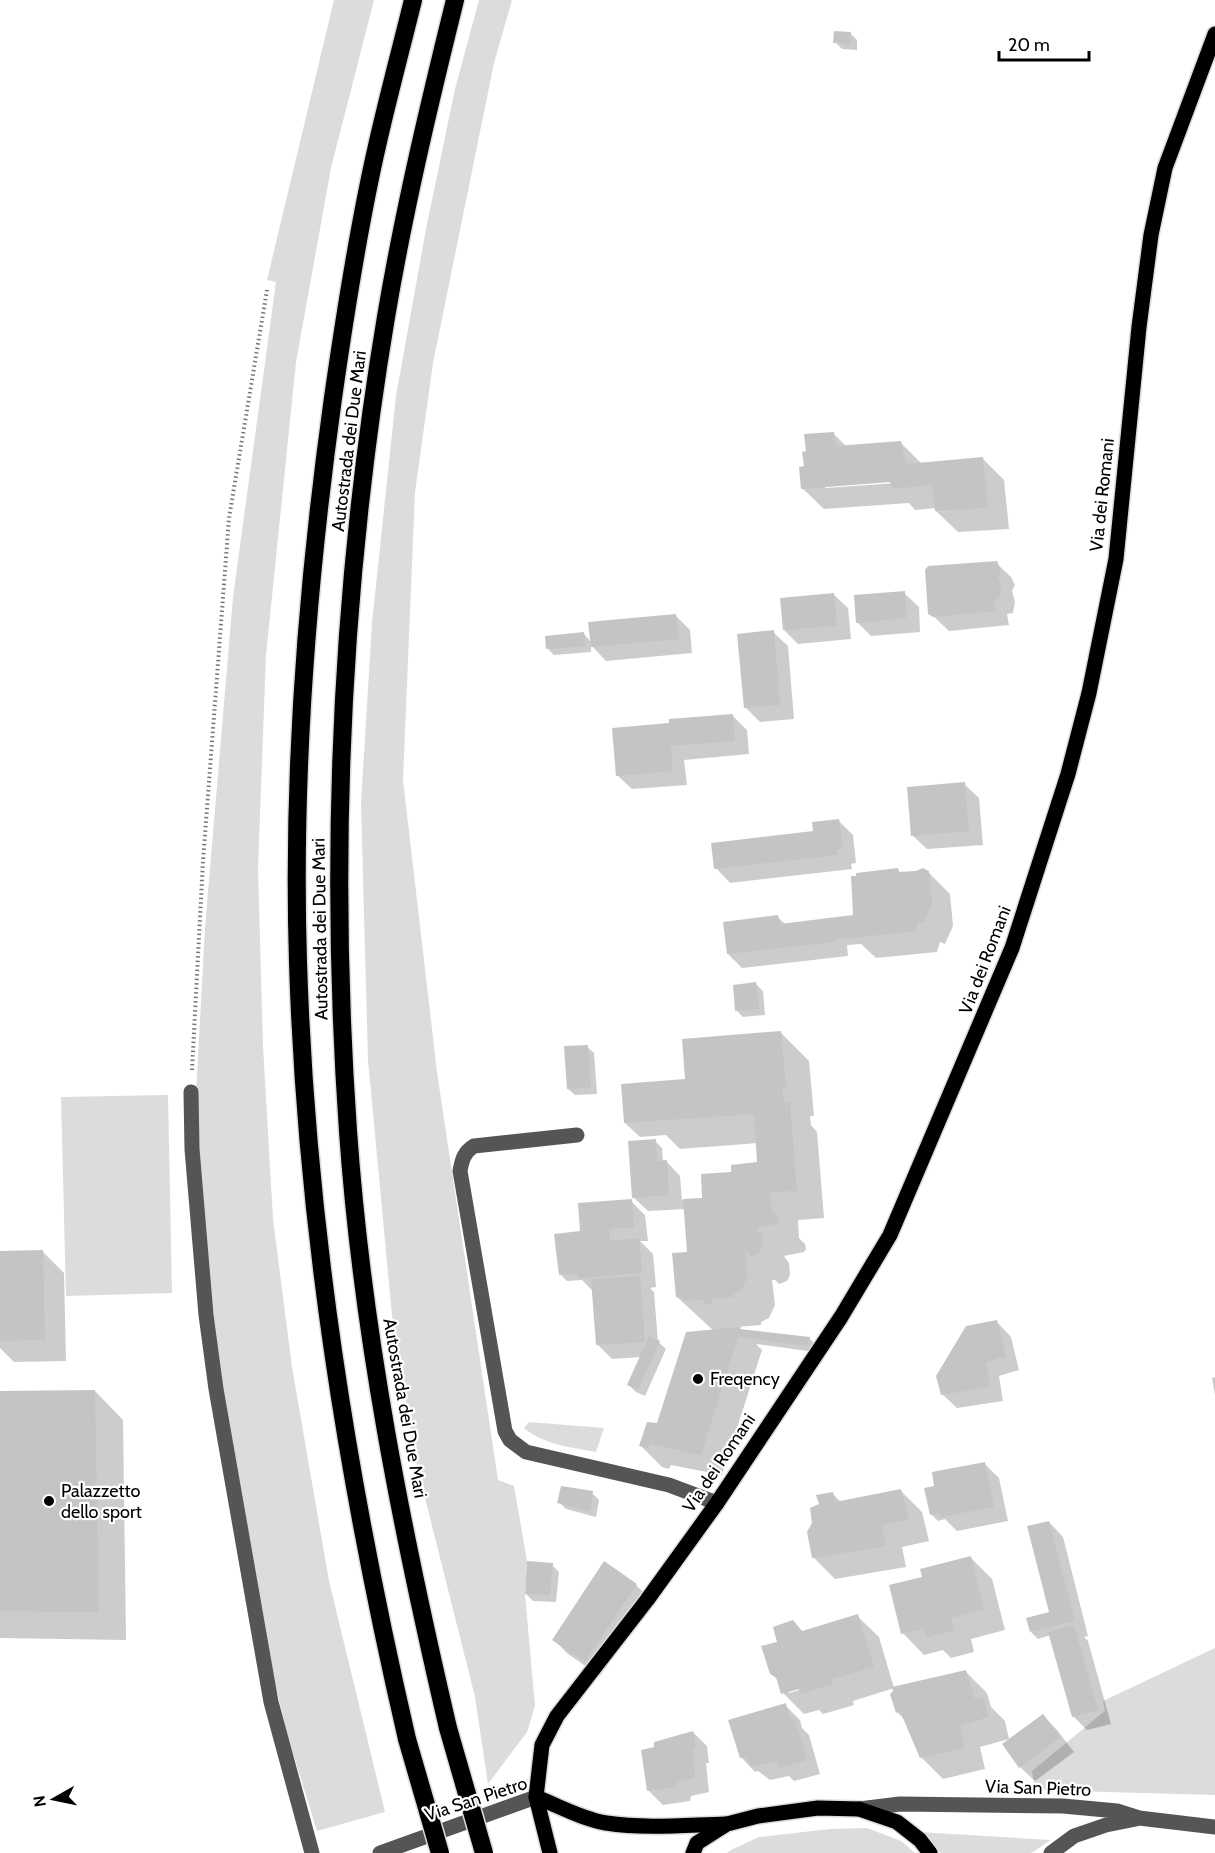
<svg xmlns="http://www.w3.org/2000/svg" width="1215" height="1853" font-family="Cabin,sans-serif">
<rect width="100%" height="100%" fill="#fff"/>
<g fill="#dcdcdc">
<polygon points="334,0 374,0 331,168 296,362 266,655 258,868 263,1046 273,1219 292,1367 329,1581 385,1812 317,1831 288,1737 266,1646 226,1412 209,1298 200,1191 196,1093 205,928 233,597 276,282 267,280"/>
<polygon points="479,0 512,0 494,63 433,363 415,492 403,780 437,1072 498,1480 514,1486 527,1561 525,1594 535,1706 527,1732 488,1784 475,1697 415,1458 392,1315 368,1060 361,803 372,623 396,396 426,229 455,89"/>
<polygon points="168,1095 172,1293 66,1296 61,1097"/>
<path d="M529,1422L604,1428L596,1452C571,1447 544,1445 524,1428Z"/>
<polygon points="1215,1648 1215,1795 1035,1790 1032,1771 1105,1711 1103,1701"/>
<polygon points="867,1828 901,1841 915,1853 727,1853 731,1850 759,1837 830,1829"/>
<polygon points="919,1832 1051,1840 1031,1853 941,1853"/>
</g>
<g fill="#0003" fill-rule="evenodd">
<polygon points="850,33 857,40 857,50 842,49 835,42"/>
<path d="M834,434L846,446L901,443L922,464L983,459L1004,480L1009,529L958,532L936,511V508L915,510L909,503L824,509L802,488L805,467ZM897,480V483L825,488V485Z"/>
<polygon points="996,563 1011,577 1015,585 1012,591 1015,602 1013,613 1007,614 1009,625 949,631 930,613"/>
<polygon points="904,593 919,607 920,632 871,636 857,622"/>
<polygon points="833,594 848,608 851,639 798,644 784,630"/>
<polygon points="676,616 690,630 692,653 606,661 591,645 591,652 554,655 548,649 584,634 591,642"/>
<polygon points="773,632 788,646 794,719 760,722 745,707"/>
<polygon points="732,715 747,730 749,754 684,760 687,785 632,789 617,775 671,724"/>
<polygon points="964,784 979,798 983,845 927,849 912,835"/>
<polygon points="839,821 853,835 856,863 851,864 852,869 730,883 716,868 815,832"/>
<polygon points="897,869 902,874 928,872 950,894 953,926 945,944 940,942 937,952 876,958 861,944 847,945 848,956 742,968 728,954 778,917 785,924 854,916"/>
<polygon points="756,984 763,991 765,1015 743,1017 736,1010"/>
<polygon points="781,1033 809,1061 814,1116 810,1116 811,1125 817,1132 824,1218 798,1220 799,1238 805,1244 806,1249 804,1252 784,1256 789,1263 790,1275 787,1281 779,1284 775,1280 772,1280 775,1305 769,1318 761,1322 761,1325 738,1327 742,1331 809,1338 816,1345 815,1352 756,1344 762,1350 722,1475 671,1465 669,1469 662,1467 640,1445 658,1425 714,1331 677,1297 689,1253 686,1209 648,1211 633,1197 655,1141 662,1148 663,1162 666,1161 680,1176 682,1200 703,1199 733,1173 759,1166 758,1143 680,1149 666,1135 640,1137 625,1123 687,1080"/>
<polygon points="587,1047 594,1053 597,1094 575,1095 568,1089"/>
<polygon points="631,1201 645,1215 648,1241 640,1241 653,1254 656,1287 650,1288 654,1292 658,1342 666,1349 645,1396 636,1392 629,1385 642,1357 612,1359 598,1345 594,1292 582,1280 567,1281 560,1274 584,1233"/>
<polygon points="0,1252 43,1252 64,1273 66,1361 14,1362 0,1348"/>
<polygon points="997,1322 1011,1337 1019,1370 999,1376 1003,1401 957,1408 942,1394"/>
<polygon points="1215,1377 1215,1395 1212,1378"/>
<polygon points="95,1391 123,1420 126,1640 0,1638 0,1392"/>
<polygon points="984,1463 999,1478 1008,1521 957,1531 945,1519 938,1521 931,1514 934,1488"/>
<polygon points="900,1490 922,1512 929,1541 902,1547 906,1567 835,1579 813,1557 821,1505 833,1494 841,1502"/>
<polygon points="592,1493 599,1500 596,1517 566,1509 559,1502"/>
<polygon points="1049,1522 1063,1537 1088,1636 1084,1637 1088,1641 1111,1724 1087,1730 1073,1716 1051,1635 1038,1639 1031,1632 1051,1614"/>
<polygon points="970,1557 992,1579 1005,1630 971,1639 974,1652 951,1658 943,1650 924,1655 903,1633"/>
<polygon points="552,1565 559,1572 556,1602 533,1601 526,1594"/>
<polygon points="636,1585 650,1599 600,1676 568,1654 554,1640"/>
<path d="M857,1616L879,1637L894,1688L966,1672L987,1693L991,1707L1005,1721L1009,1739L980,1747L985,1769L943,1779L921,1757L906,1721L897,1712L894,1688L853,1701L854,1705L823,1714L819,1710L804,1714L783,1693L779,1681L771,1674L803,1632ZM806,1688L789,1693V1690Z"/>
<polygon points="785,1705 800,1720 802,1728 809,1735 820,1774 794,1781 789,1776 770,1780 758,1771 755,1772 741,1757"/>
<polygon points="1043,1716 1057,1730 1074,1752 1035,1781 1020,1767"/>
<polygon points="693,1732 707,1746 709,1763 706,1763 709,1792 691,1796 690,1801 663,1805 649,1791 656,1748"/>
</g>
<g fill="#c4c4c4">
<polygon points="834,31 851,32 850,44 833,43"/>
<polygon points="834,432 836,446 901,441 906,464 983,457 988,508 935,511 932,485 892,489 890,482 801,489 799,467 804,466 802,452 806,451 804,434"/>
<polygon points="997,561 1001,570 998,576 1001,587 999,599 994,600 996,611 933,617 928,614 925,570 928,566"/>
<polygon points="905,591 906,618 856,623 854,595"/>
<polygon points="834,593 837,626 783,630 780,598"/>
<polygon points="676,614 679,639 591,647 588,622"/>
<polygon points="774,630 780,705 744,708 737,634"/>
<polygon points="584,632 585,646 546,649 545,636"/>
<polygon points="733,714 735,741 671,746 673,771 616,776 612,728 669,723 669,719"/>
<polygon points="965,782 969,831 911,836 907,787"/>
<polygon points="839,819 843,849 837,850 838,855 714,869 711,843 813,831 812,822"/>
<polygon points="898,868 899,872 916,871 923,868 929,871 932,904 924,923 919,921 916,931 834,940 835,942 727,954 723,922 778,915 780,924 853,915 851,876 856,876 856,873"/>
<polygon points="756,982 759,1009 735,1011 733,985"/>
<polygon points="781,1031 786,1088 782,1088 784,1103 790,1102 797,1191 770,1192 772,1212 777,1214 779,1221 776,1224 757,1228 757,1232 762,1233 763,1246 759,1253 750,1257 749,1252 745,1252 748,1276 741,1290 734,1294 734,1297 712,1299 712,1303 704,1304 704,1300 682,1301 682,1297 676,1297 672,1253 687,1252 683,1199 702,1198 701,1174 731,1172 731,1165 757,1162 754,1114 624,1123 621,1084 685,1079 682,1039"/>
<polygon points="588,1045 591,1088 567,1089 564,1046"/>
<polygon points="656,1139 657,1161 667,1160 669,1195 632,1198 628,1141"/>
<polygon points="632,1199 634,1227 609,1229 610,1241 639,1238 642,1273 578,1278 577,1274 559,1275 554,1234 580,1231 578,1203"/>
<polygon points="43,1250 45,1340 0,1341 0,1251"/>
<polygon points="640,1276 645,1342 596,1345 591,1279"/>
<polygon points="997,1320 1006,1356 986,1362 990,1387 941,1395 936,1376 966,1326"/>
<polygon points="741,1327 740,1329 810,1337 808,1346 738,1337 701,1455 650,1444 648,1448 639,1446 647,1422 657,1423 686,1332"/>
<polygon points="649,1336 660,1341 638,1390 627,1385"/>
<polygon points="95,1390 99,1612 0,1611 0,1391"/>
<polygon points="985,1462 994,1507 941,1517 940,1513 930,1515 924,1488 934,1486 932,1472"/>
<polygon points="561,1486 593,1491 590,1511 557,1503"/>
<polygon points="901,1489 909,1520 882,1525 886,1546 812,1558 807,1532 812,1523 810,1508 819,1504 816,1495 833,1492 835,1502"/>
<polygon points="1049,1521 1075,1621 1030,1632 1026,1618 1049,1612 1027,1526"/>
<polygon points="971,1556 984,1609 951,1618 954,1630 928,1637 923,1629 901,1634 889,1585 922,1577 920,1569"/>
<polygon points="527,1561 553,1563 550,1595 525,1594"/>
<polygon points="604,1561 637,1584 585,1662 552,1640"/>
<polygon points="858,1614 874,1667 832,1679 833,1684 800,1694 799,1689 781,1694 776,1677 770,1674 761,1646 777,1642 773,1627 793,1620 802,1631"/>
<polygon points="1074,1625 1098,1710 1072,1717 1048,1632"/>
<polygon points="966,1670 975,1699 984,1698 988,1717 960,1726 965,1748 920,1758 900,1711 896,1713 890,1694 893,1691 892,1687"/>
<polygon points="786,1703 790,1719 795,1719 807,1760 779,1768 777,1762 754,1766 749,1764 745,1757 740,1758 728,1720"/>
<polygon points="1043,1714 1061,1737 1019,1768 1002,1744"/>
<polygon points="693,1731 696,1749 693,1749 695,1778 677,1782 676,1787 647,1791 641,1750 654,1747 654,1742"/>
</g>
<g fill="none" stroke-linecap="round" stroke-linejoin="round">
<defs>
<g id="major">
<path d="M536,1797C559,1806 582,1819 606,1823C646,1829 686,1825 726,1824"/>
<polyline points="550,1853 536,1797 542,1745 557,1716 647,1600 717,1503 841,1317 890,1235 1012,948 1068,774 1089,693 1116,559 1139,327 1151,235 1165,168 1215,34"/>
<polyline points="693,1853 697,1843 727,1824 758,1816 818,1808 859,1809 897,1822 920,1840 930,1853"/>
</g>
<g id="highway">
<path d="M448,1728C402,1531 362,1332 348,1131C329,860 341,585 386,317C404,210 429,105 455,0"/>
<path d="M407,1739C348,1484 306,1225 298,962C292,774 307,584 333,398C345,314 358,229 377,146C388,97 401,49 413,0"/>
</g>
</defs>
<use href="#major" stroke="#dbdbdb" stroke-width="18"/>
<use href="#highway" stroke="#dbdbdb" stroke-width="21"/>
<polyline stroke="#777" stroke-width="4" stroke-dasharray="1.5 3" stroke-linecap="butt" points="192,1070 203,861 229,518 267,290"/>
<g stroke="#555" stroke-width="15">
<polyline points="191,1092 192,1149 206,1315 216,1389 271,1702 312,1853"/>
<path d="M577,1135L474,1146C464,1152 462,1160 460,1171L505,1431L510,1440L526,1452L669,1485L717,1503"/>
<polyline points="859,1809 900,1804 1063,1806 1117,1811 1139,1818 1215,1827"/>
<polyline points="380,1853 536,1797"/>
<polyline points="1051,1853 1074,1836 1106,1825 1136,1819"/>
</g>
<use href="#major" stroke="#000" stroke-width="15"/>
<use href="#highway" stroke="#000" stroke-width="18"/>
<defs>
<g id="highway-bridge">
<polyline points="448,1728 484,1853"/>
<polyline points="407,1739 440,1853"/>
</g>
</defs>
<use href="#highway-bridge" stroke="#dbdbdb" stroke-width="21" stroke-linecap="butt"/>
<use href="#highway-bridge" stroke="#000" stroke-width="18"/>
</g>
<g fill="#000" stroke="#fff" stroke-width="2">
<circle cx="698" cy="1379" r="6"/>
<circle cx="49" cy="1501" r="6"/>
</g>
<g text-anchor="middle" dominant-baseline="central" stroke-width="4.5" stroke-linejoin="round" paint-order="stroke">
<g font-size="18" fill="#000" stroke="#fff">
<text transform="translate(349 441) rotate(-83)">Autostrada dei Due Mari</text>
<text transform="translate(1102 495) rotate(-84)">Via dei Romani</text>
<text transform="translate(320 929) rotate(-91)">Autostrada dei Due Mari</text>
<text transform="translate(985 960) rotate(-69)">Via dei Romani</text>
<text transform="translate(405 1408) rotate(80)">Autostrada dei Due Mari</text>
<text transform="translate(719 1463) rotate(-56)">Via dei Romani</text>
<text transform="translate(1038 1788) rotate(2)">Via San Pietro</text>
<text transform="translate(476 1799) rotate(-18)">Via San Pietro</text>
</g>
<g font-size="18" fill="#000" stroke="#fff" text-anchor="start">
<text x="710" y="1379">Freqency</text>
<text x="61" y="1491">Palazzetto<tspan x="61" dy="21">dello sport</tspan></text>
</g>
</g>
<g transform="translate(54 1799) rotate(261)" stroke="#ffffff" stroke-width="4.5" paint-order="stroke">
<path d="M0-4.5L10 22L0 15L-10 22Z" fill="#000000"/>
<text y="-9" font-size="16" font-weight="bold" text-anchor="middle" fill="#000000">N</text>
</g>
<path d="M999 51v9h90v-9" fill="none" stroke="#000000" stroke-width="3"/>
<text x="1008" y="51" font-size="18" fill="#000000" stroke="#ffffff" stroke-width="4.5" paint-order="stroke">20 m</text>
</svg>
